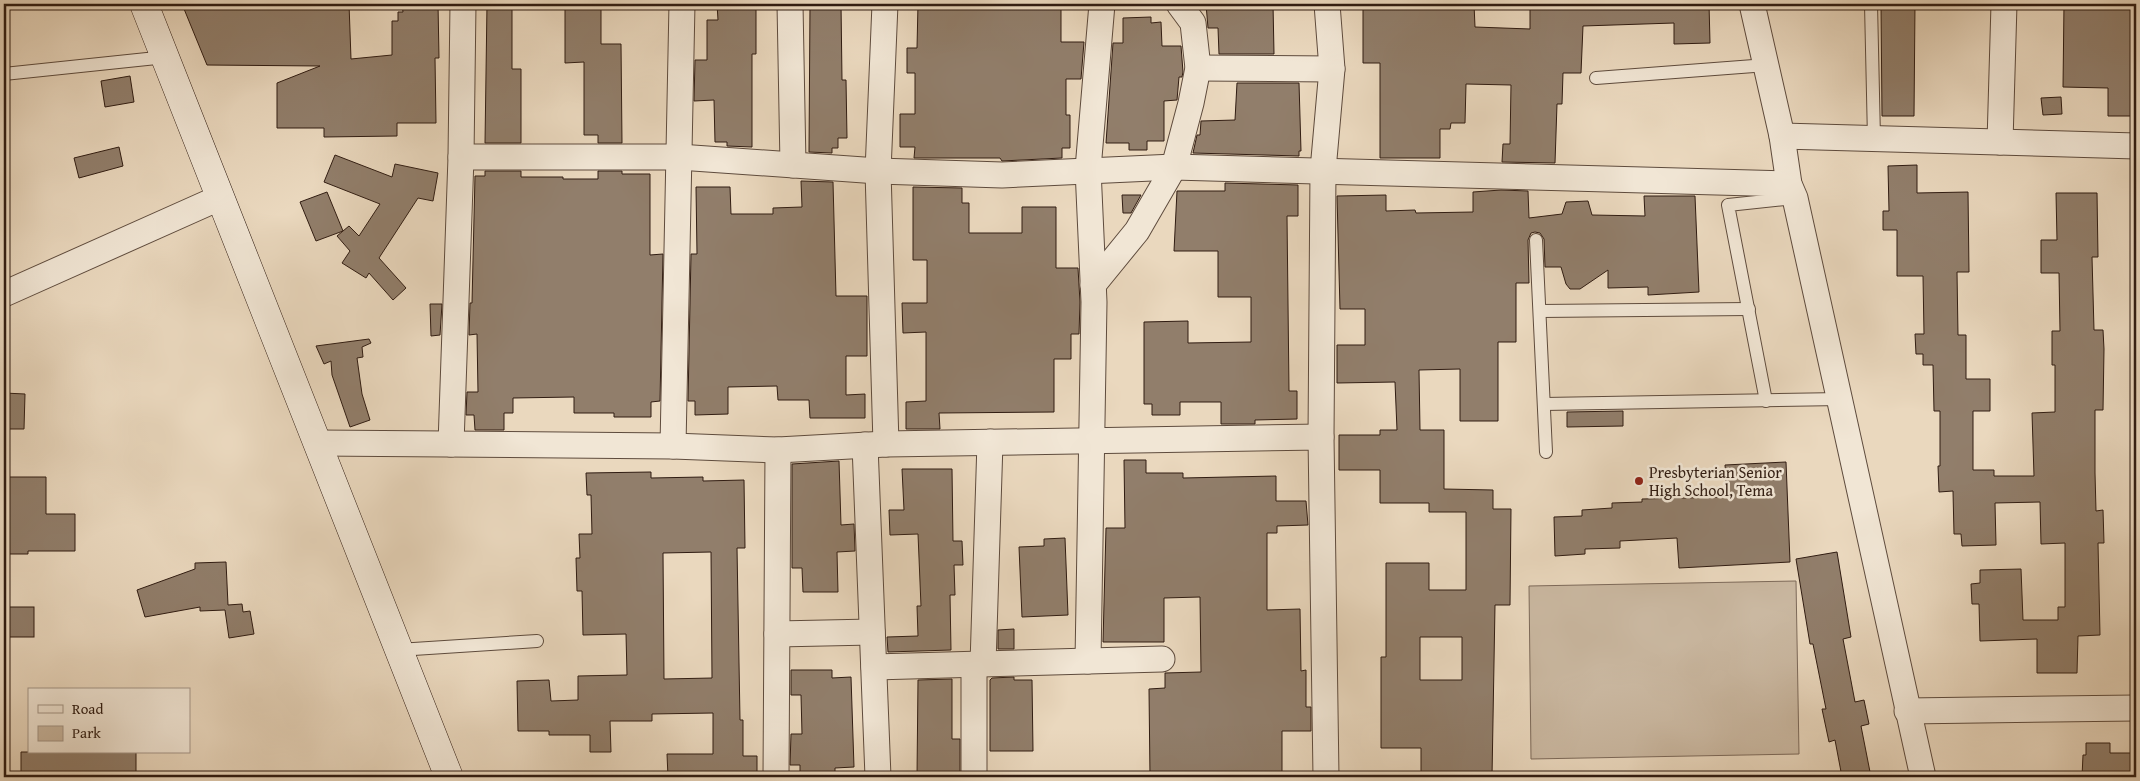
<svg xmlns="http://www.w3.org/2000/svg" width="2140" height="781" font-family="'Gentium Book Plus',serif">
<rect width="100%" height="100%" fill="#ead8be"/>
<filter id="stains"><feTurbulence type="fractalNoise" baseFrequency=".004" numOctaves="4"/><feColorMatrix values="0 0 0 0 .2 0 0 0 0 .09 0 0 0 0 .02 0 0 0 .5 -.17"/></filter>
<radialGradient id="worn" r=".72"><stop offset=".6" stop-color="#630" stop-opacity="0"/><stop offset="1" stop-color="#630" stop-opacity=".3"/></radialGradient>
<polygon fill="#cab8a1" stroke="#7d6a5a" points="1796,581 1799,754 1531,759 1529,586"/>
<g fill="#917e6b" stroke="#301c12" fill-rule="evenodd">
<polygon points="182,4 349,4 351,59 392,55 392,21 398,21 398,12 403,12 402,4 438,4 439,58 435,58 436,123 397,123 397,136 324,137 324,128 277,128 277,83 320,66 207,65"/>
<polygon points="487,4 512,4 512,69 521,69 521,143 485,143"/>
<polygon points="565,4 601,4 601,44 621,44 622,143 598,143 598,135 584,135 584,62 565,63"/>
<polygon points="717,4 756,4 756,54 752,54 752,147 727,146 727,142 715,142 714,100 694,101 695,60 707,60 707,20 718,20"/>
<polygon points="810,4 841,4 842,80 846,80 847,138 838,138 838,148 832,148 832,153 809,152"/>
<polygon points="918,4 1061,4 1061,42 1084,42 1081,79 1066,79 1066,115 1070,115 1070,148 1062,148 1062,158 1002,161 1000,158 914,158 915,147 900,147 900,114 915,114 915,73 907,73 907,48 917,48"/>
<polygon points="1206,4 1273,4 1274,54 1219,54 1218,28 1208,28"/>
<polygon points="1363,4 1474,4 1475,27 1530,29 1530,4 1709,4 1710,43 1674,44 1674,23 1583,26 1581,73 1563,73 1562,104 1557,104 1555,163 1502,162 1503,144 1510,144 1511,85 1466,84 1465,123 1451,123 1450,129 1440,129 1440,158 1380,158 1380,63 1363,63"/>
<polygon points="1881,4 1915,4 1914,116 1882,116"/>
<polygon points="2064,4 2136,4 2136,116 2108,116 2108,88 2063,87"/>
<polygon points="1151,17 1151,23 1161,22 1162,46 1181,46 1183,72 1182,77 1179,77 1177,100 1164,101 1164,141 1147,141 1147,150 1129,150 1129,143 1106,143 1113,43 1123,43 1123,18"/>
<polygon points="130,76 134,102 105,107 101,81"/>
<polygon points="1237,83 1299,83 1301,151 1299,151 1299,156 1193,153 1197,135 1200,135 1201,121 1235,120"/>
<polygon points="2061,97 2062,114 2043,115 2041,98"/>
<polygon points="119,147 123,166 79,178 74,158"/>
<polygon points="335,155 392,177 395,164 438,173 433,201 418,198 379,258 406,288 393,300 369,273 366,278 342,263 350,251 337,236 349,226 359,236 380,204 324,182"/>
<polygon points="1917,165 1917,193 1968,192 1969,272 1957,272 1958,335 1966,335 1966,379 1990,379 1990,411 1973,411 1973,470 1994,470 1994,476 2034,476 2032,413 2055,412 2055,365 2052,365 2052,331 2060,331 2059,273 2041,273 2041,240 2057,240 2056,193 2097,193 2098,257 2092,257 2094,330 2103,330 2104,349 2103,410 2095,410 2095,473 2096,511 2103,510 2104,543 2098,543 2100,635 2078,636 2077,673 2037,673 2037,639 1980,641 1979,604 1972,604 1971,584 1980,583 1980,570 2021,569 2023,620 2058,620 2058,607 2065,607 2065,543 2041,544 2040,502 1995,503 1996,545 1962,546 1961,534 1954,534 1953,491 1939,492 1938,466 1940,466 1940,411 1934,411 1933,365 1923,365 1923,354 1916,354 1915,334 1924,334 1923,276 1897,276 1897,230 1883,230 1883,211 1889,211 1888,166"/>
<polygon points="485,171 521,171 521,177 563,177 563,179 598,179 598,171 622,171 622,174 650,174 650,255 663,254 660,401 651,402 651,417 614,417 614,413 574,413 574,397 513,398 513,413 504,413 504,430 475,430 474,415 466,415 467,392 478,392 477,334 469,335 470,303 472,303 475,176 485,176"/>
<polygon points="801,181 833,182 836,296 867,296 867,356 846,356 846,395 865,394 865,418 810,418 809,400 778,400 777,386 728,387 728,414 695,415 695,401 688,401 691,254 697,254 696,187 730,187 731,214 773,214 773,208 802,207"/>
<polygon points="1225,183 1298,185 1298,216 1287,216 1289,391 1297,391 1297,419 1255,420 1255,424 1221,424 1221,402 1180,402 1180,415 1152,415 1152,404 1144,404 1144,322 1188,321 1188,343 1251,342 1251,297 1218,297 1218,251 1174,251 1177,191 1225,191"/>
<polygon points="913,187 962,188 962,203 969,203 969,233 1022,233 1022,207 1056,207 1056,268 1078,268 1080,302 1079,334 1071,334 1071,359 1054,359 1054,412 939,413 940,429 906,429 906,402 926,401 926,332 903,333 902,303 927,303 927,260 913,260"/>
<path d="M1501,190L1528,191L1529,218L1562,214L1566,202L1588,201L1592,215L1645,216L1644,196H1695L1699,292L1648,295V287L1608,288V270L1580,289H1570L1566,284L1561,267H1545L1544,239L1540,233L1535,232L1531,233L1528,240L1529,283H1516V342H1498V421H1460V369L1419,370L1420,430H1444V489L1493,490V509H1511L1510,605H1495L1492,777H1421V748H1381V657H1386V563H1429V590H1466V512H1429V503H1380V470H1339V435H1380V430H1397L1395,382L1337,383V345H1365V309H1340L1337,196L1386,195V211L1415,210L1416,213L1473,212V192ZM1420,637H1462V680H1420Z"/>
<polygon points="327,192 343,231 316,241 300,202"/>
<polygon points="1122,195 1141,195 1131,213 1123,213"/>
<polygon points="430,304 442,304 440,335 431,336"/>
<polygon points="369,339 371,343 362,347 363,357 357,358 362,394 370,420 350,427 332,375 331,361 324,364 316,346"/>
<polygon points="4,393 25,394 24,429 4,429"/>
<polygon points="1623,411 1623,426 1567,427 1567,412"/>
<polygon points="1124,460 1146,460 1146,473 1183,473 1183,478 1276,476 1276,501 1306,501 1308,525 1277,526 1277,533 1267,533 1267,610 1300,609 1301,671 1306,670 1306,707 1311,707 1311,731 1282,731 1282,777 1150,777 1149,689 1165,688 1165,673 1201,672 1200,597 1164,598 1164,642 1103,642 1106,528 1125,528"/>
<polygon points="839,461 841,525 854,524 855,551 837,552 838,592 803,592 802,568 792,568 792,464"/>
<polygon points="1786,462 1790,562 1679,568 1677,538 1620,541 1620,548 1585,549 1585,554 1555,556 1554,517 1582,516 1582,510 1612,508 1612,503 1642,502 1642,499 1727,497 1725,465"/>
<polygon points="902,469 952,469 953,541 962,541 963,565 954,565 955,595 950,595 951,650 888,652 887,637 918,636 917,606 921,606 918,534 890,535 889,510 904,510"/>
<path d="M651,472V478L703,477V481L744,480L745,548H737L740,720H743V756H757V777H668L667,754H713V713L652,714V721H610L611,752H590V735H549V731H518L517,681L549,680L551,701L578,700V676L627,675L626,634L583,635L582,591H577L576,558H580L579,534H592L591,495H587L586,473ZM711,552L712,678L664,679L663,553Z"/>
<polygon points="4,477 46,477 46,514 75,514 75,551 28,551 28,554 4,554"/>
<polygon points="1065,538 1068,615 1022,617 1019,547 1044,546 1044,539"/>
<polygon points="1837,552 1851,637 1843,639 1855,702 1864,700 1869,724 1861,726 1871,777 1842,777 1835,740 1829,742 1822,709 1826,709 1813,644 1810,644 1796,559"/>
<polygon points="226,562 228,605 242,604 243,612 250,611 254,634 229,638 225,610 200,611 200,607 145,617 137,590 195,569 195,563"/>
<rect x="4" y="607" width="30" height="30"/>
<polygon points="1014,629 1014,649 998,649 998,630"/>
<polygon points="791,670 832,670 832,678 851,677 854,767 835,768 835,777 800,777 800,765 790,765 791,734 802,734 801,695 791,695"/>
<polygon points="1014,677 1014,680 1032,680 1033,751 990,751 990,680 992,678"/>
<polygon points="952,679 952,739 960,739 960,777 917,777 918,680"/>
<polygon points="2086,743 2110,743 2110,753 2136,753 2136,777 2082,777 2083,755 2086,755"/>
<polygon points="21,752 136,752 136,774 21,776"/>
</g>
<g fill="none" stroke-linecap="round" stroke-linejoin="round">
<defs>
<g id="lane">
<polyline points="1871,4 1874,139"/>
<polyline points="4,74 166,57"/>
<polyline points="1596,78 1767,65"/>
<polyline points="1536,240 1546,452"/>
<polyline points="1540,311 1749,309"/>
<polyline points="1766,401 1728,205 1795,198"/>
<polyline points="1544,404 1841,399"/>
<polyline points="398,650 537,641"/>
</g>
<g id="street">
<polyline points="790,4 793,165"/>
<polyline points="885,4 878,171 886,444"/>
<polyline points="1752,4 1782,136 1789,184 1795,198 1923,777"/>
<polyline points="1198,68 1332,69"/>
<polyline points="1782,136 2136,146"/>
<polyline points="2000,142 2004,4"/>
<polyline points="461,157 679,157 878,171 1002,175 1174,167 1789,184"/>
<polyline points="1093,285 1137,231 1174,167 1191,103 1198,68 1193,23 1179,4"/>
<polyline points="4,294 219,198"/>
<polyline points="1321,437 1323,170 1332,69 1327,4"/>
<polyline points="318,443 673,446 778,450 886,444 1321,437 1326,777"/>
<polyline points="451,444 461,157 463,4"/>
<polyline points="865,445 878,777"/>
<polyline points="673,446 682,4"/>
<polyline points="777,634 872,632"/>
<polyline points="1088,661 1094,302 1088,169 1102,4"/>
<polyline points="974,664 974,777"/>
<polyline points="983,664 990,442"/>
<polyline points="874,667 1162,659"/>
<polyline points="1907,711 2136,708"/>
<polyline points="776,777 778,450"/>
</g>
<polyline id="secondary" points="144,4 449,777"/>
</defs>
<use href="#lane" stroke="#5e4b3d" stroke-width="14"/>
<use href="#street" stroke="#5e4b3d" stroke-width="27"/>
<use href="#secondary" stroke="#301c12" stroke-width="29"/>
<use href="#lane" stroke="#f1e6d5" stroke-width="12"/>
<use href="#street" stroke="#f1e6d5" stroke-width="25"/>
<use href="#secondary" stroke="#f1e6d5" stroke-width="28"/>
</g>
<circle fill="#8f2418" stroke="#f1e6d5" stroke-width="2" cx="1639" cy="481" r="5"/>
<g text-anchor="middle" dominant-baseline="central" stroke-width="5" stroke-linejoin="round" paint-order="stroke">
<g font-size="16" fill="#301c12" stroke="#f1e6d5" text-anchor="start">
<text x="1649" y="472">Presbyterian Senior<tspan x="1649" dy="18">High School, Tema</tspan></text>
</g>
</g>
<rect width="2140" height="781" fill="none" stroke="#ead8be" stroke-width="20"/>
<rect x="5" y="5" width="2130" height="771" fill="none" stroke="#301c12" stroke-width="2.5"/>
<rect x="10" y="10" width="2120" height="761" fill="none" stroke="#301c12"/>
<rect x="28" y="688" width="162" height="65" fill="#f1e6d5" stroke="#a49587"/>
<rect x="38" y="705" width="25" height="8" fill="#f1e6d5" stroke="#a49587"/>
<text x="72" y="714" font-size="15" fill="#301c12">Road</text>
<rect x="38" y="726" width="25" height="15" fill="#cab8a1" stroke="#a49587"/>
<text x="72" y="738" font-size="15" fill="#301c12">Park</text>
<rect width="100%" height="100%" filter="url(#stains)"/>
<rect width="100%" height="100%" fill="url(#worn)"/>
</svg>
